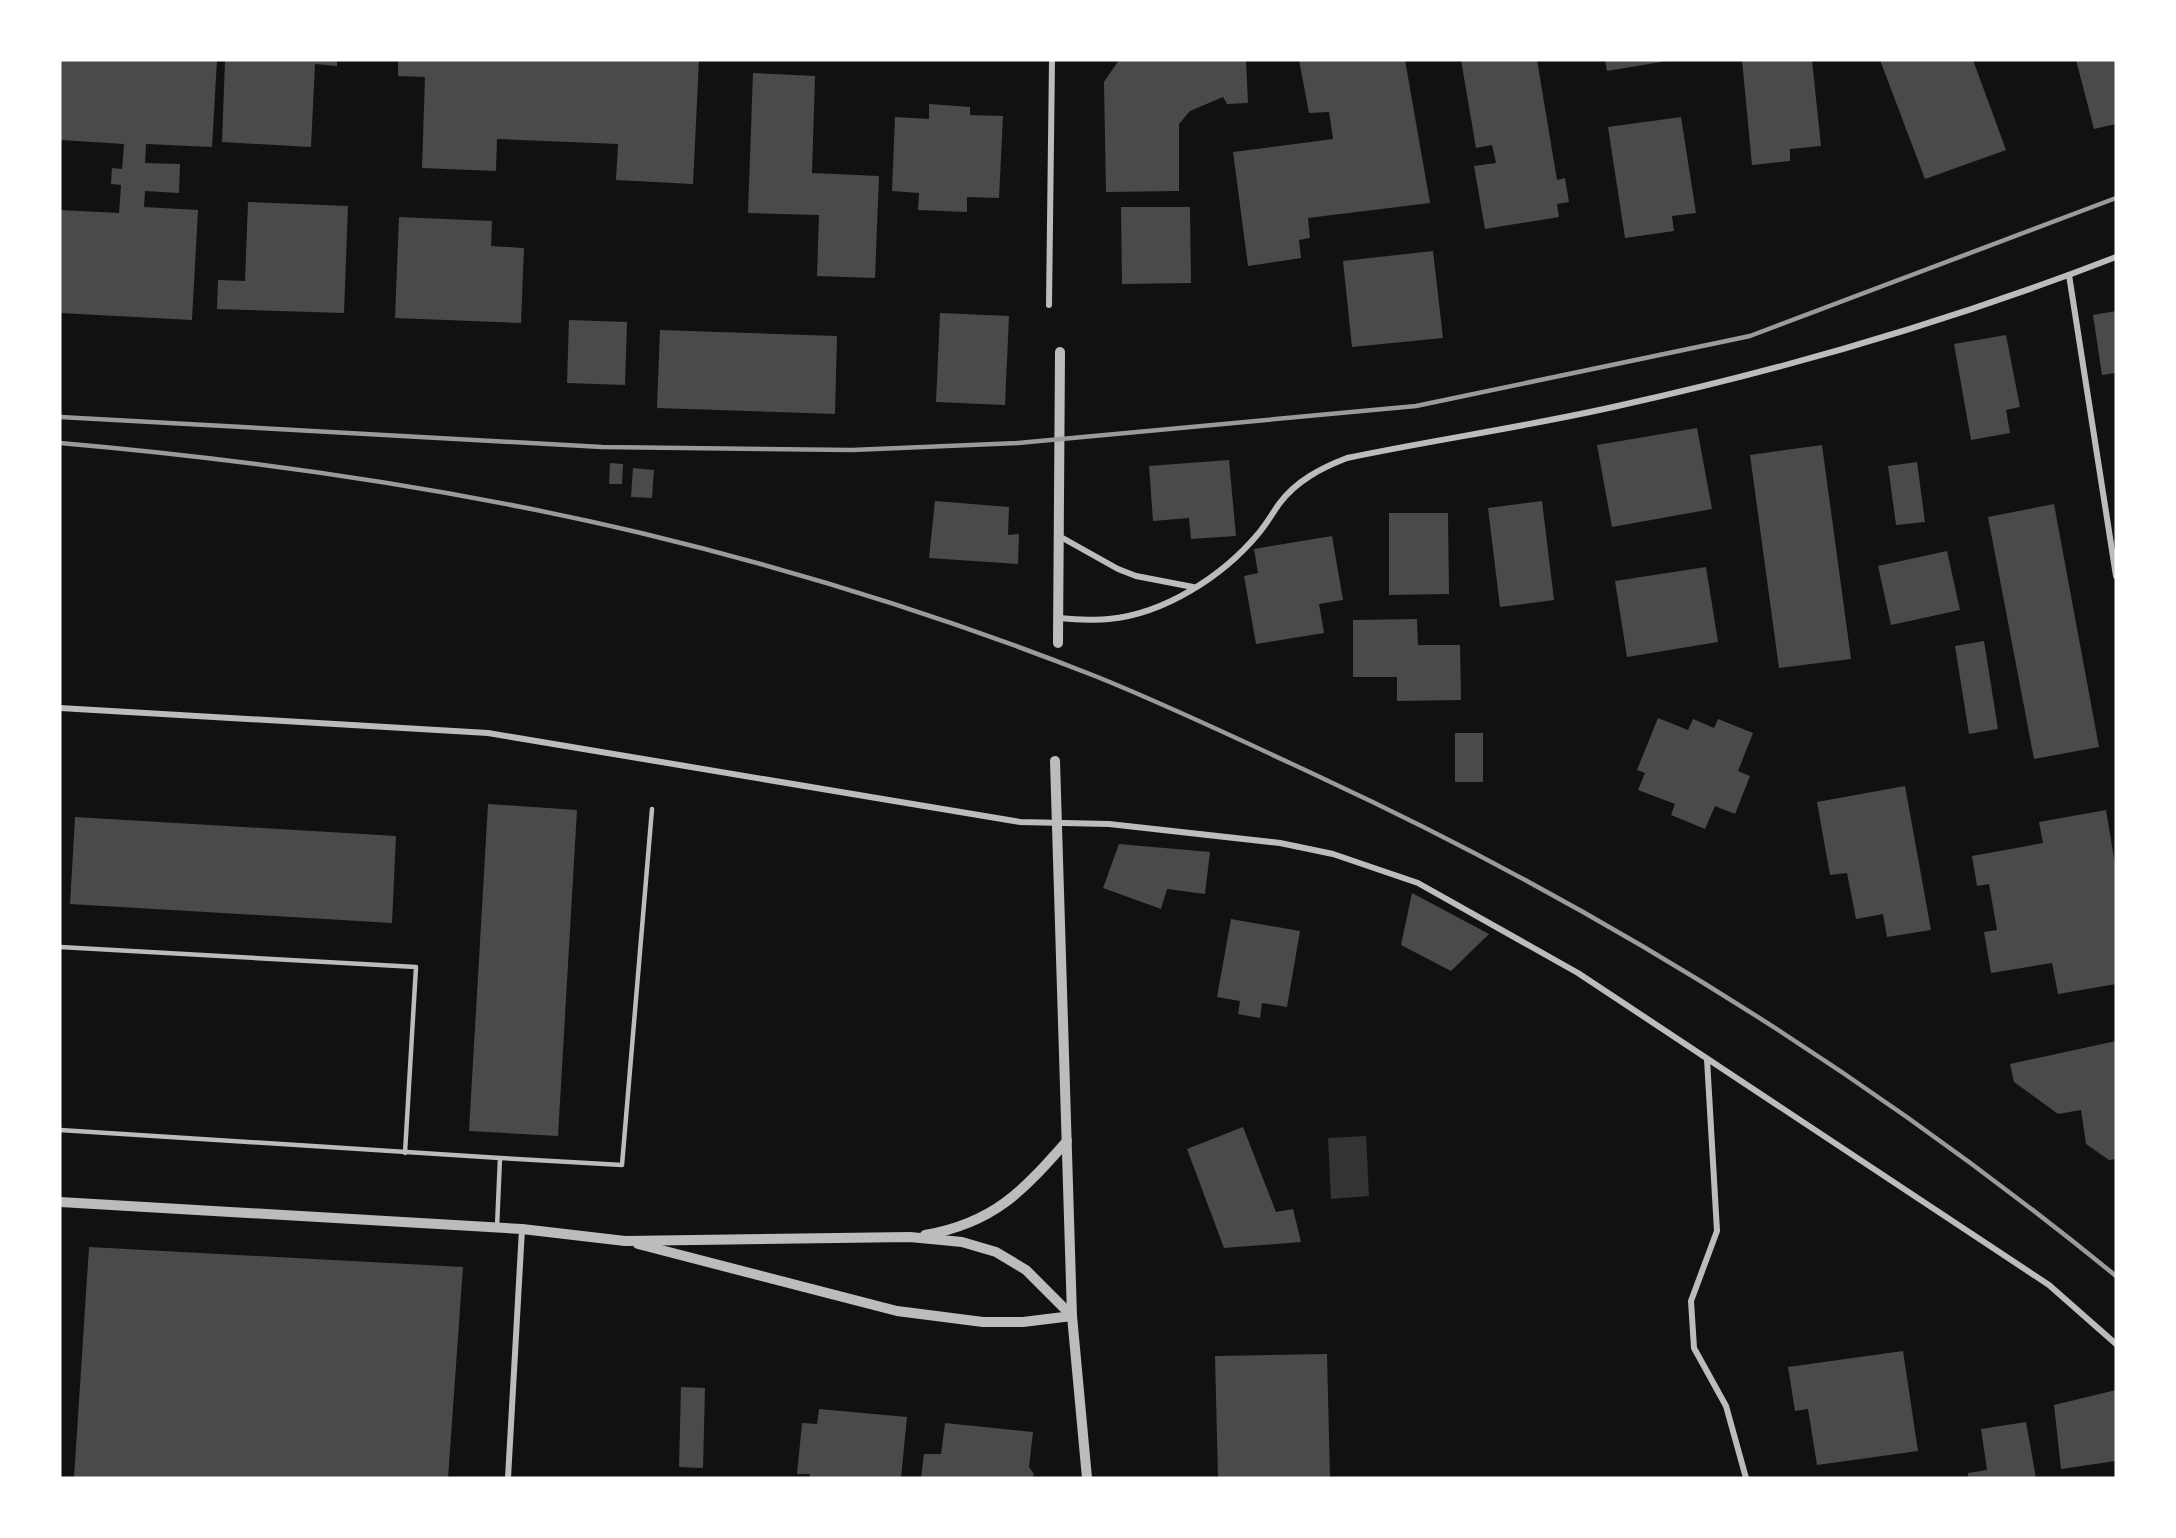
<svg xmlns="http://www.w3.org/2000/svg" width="2176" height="1538" font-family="Bitter,serif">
<rect width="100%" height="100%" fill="#111"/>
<polygon fill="#333" points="1366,1136 1369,1196 1331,1199 1328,1138"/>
<g fill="#4a4a4a">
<polygon points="60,60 217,60 212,147 146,144 145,163 180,164 179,193 145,191 144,207 198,210 192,320 60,313 60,210 119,213 121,185 111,184 112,168 122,169 124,144 60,140"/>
<polygon points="225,60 337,60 337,66 315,64 311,147 222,142"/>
<polygon points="398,60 699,60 693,184 616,180 618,144 497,139 496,171 422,168 425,77 398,76"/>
<polygon points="1119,60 1246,60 1248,103 1227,104 1223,97 1190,111 1179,124 1179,191 1106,192 1104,82"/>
<polygon points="1299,60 1405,60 1430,203 1308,218 1310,238 1299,240 1301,258 1248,266 1233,152 1333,139 1329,112 1309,113"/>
<polygon points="1461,60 1537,60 1557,180 1565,178 1569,202 1557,204 1559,217 1485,229 1474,166 1496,163 1492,145 1476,148"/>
<polygon points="1605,60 1667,60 1667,61 1607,71"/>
<polygon points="1742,60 1812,60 1821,146 1790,149 1790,161 1752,165"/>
<polygon points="1880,60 1973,60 2006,150 1925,179"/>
<polygon points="2076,60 2116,60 2116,124 2094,129"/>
<polygon points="753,73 815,76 812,173 879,176 875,278 817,276 819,215 748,213"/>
<polygon points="929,104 970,107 970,115 1003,116 999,198 967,197 967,212 918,210 919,193 892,191 895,117 929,119"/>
<polygon points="1681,117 1696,213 1672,216 1674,231 1625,238 1608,127"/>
<polygon points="248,202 348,206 344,313 217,309 218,280 245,281"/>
<polygon points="1121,207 1190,207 1191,283 1122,284"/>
<polygon points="399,217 492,221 491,246 524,248 521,323 395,318"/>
<polygon points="1433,251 1443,338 1352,347 1343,261"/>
<polygon points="2116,311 2116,373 2102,375 2093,315"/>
<polygon points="940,313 1009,316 1005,405 936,402"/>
<polygon points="569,320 627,322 625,385 567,383"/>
<polygon points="660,330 837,336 835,414 657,408"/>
<polygon points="2006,335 2020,407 2006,410 2010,433 1971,440 1954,344"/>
<polygon points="1697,428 1712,509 1612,527 1597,445"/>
<polygon points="1822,445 1851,659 1779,668 1750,455"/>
<polygon points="1229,460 1236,536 1191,539 1189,518 1153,521 1149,466"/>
<polygon points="1917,462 1925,522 1896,525 1888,466"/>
<polygon points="610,463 623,464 622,484 609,484"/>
<polygon points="633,468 654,470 652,498 631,497"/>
<polygon points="935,501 1009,507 1008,535 1019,534 1018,564 929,558"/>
<polygon points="1542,501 1554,600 1500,607 1488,508"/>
<polygon points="2054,504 2099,747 2034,759 1988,517"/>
<polygon points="1389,513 1448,513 1449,594 1389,595"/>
<polygon points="1332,536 1343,600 1319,604 1324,633 1256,644 1244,576 1258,573 1254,549"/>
<polygon points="1947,551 1960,610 1891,625 1878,566"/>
<polygon points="1706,567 1718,642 1627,657 1615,581"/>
<polygon points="1417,619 1418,645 1460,645 1461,700 1397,701 1397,677 1353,677 1353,620"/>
<polygon points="1984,641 1998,729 1969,734 1955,646"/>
<polygon points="1658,718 1688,730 1693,719 1714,728 1718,719 1753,733 1738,771 1750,776 1735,814 1715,806 1705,829 1671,815 1675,804 1638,790 1645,773 1637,770"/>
<rect x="1455" y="733" width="28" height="49"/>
<polygon points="1905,786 1931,930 1887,937 1883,914 1856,919 1847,873 1830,875 1817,802"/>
<polygon points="488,804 577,810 558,1136 469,1131"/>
<polygon points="2106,810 2116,870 2116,984 2058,994 2052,963 1991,973 1984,932 1997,930 1989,884 1977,886 1972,856 2043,843 2039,822"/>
<polygon points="75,817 396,836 392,923 70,904"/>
<polygon points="1119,844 1210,852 1205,894 1167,889 1161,909 1103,888"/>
<polygon points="1412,893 1489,934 1451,971 1401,945"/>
<polygon points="1231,919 1300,931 1287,1007 1262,1003 1260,1018 1238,1014 1240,1001 1217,997"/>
<polygon points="2116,1041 2116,1159 2109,1160 2086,1144 2081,1110 2058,1114 2014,1082 2010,1064"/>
<polygon points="1243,1127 1276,1212 1293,1209 1301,1242 1224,1248 1187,1149"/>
<polygon points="89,1247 463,1267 448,1478 74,1478"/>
<polygon points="1903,1351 1918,1451 1817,1465 1808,1409 1795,1411 1788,1367"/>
<polygon points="1327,1354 1330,1478 1218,1478 1215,1356"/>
<polygon points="681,1387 705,1388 703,1468 679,1467"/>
<polygon points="2116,1390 2116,1461 2061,1469 2054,1405"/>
<polygon points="819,1409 907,1417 901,1478 809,1478 810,1474 797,1474 802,1423 817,1424"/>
<polygon points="2026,1422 2036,1478 1968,1478 1968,1473 1987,1470 1981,1429"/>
<polygon points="945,1423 1033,1432 1029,1467 1034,1474 1032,1478 921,1478 924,1454 941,1454"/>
</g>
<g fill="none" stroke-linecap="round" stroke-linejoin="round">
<g stroke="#bcbcbc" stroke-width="4.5">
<polyline points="60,947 416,967 405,1153"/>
<polyline points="60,1130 500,1158 497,1227"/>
<polyline points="500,1158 622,1165 652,809"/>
</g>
<g stroke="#bcbcbc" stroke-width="6">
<polyline points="2069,275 2116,576"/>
<polyline points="1049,305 1052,60"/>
<polyline points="1059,536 1118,569 1136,576 1193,587"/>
<path d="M1058,618C1075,619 1092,621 1109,619C1164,614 1223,576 1258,534C1266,525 1272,514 1279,504C1296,481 1321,468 1347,458C1438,439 1531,426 1622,405C1790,368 1956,319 2116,257"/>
<polyline points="60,708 488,733 1020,822 1109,824 1280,843 1333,854 1418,883 1578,973 2049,1285 2116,1344"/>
<polyline points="1707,1059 1717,1231 1691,1301 1694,1348 1726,1406 1746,1478"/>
<polyline points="508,1478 522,1229"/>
</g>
<g stroke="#bcbcbc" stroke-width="10">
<polyline points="1058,643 1060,352"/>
<polyline points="1055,761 1072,1316 1087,1478"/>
<polyline points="60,1202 522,1229 625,1241 910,1237 962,1242 996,1252 1026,1270 1072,1316"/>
<path d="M925,1235C994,1223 1023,1191 1067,1141"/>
<polyline points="638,1244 897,1311 983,1322 1023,1322 1072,1316"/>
</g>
<g stroke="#9a9a9a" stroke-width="4.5">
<polyline points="60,417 602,447 852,450 1018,443 1416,406 1750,336 2116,198"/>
<path d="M60,443C255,460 451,488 641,533C795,570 948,618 1095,676C1172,707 1247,743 1322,778C1606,910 1873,1078 2116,1276"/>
</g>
</g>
<rect width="2176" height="1538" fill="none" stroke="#ffffff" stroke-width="123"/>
</svg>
